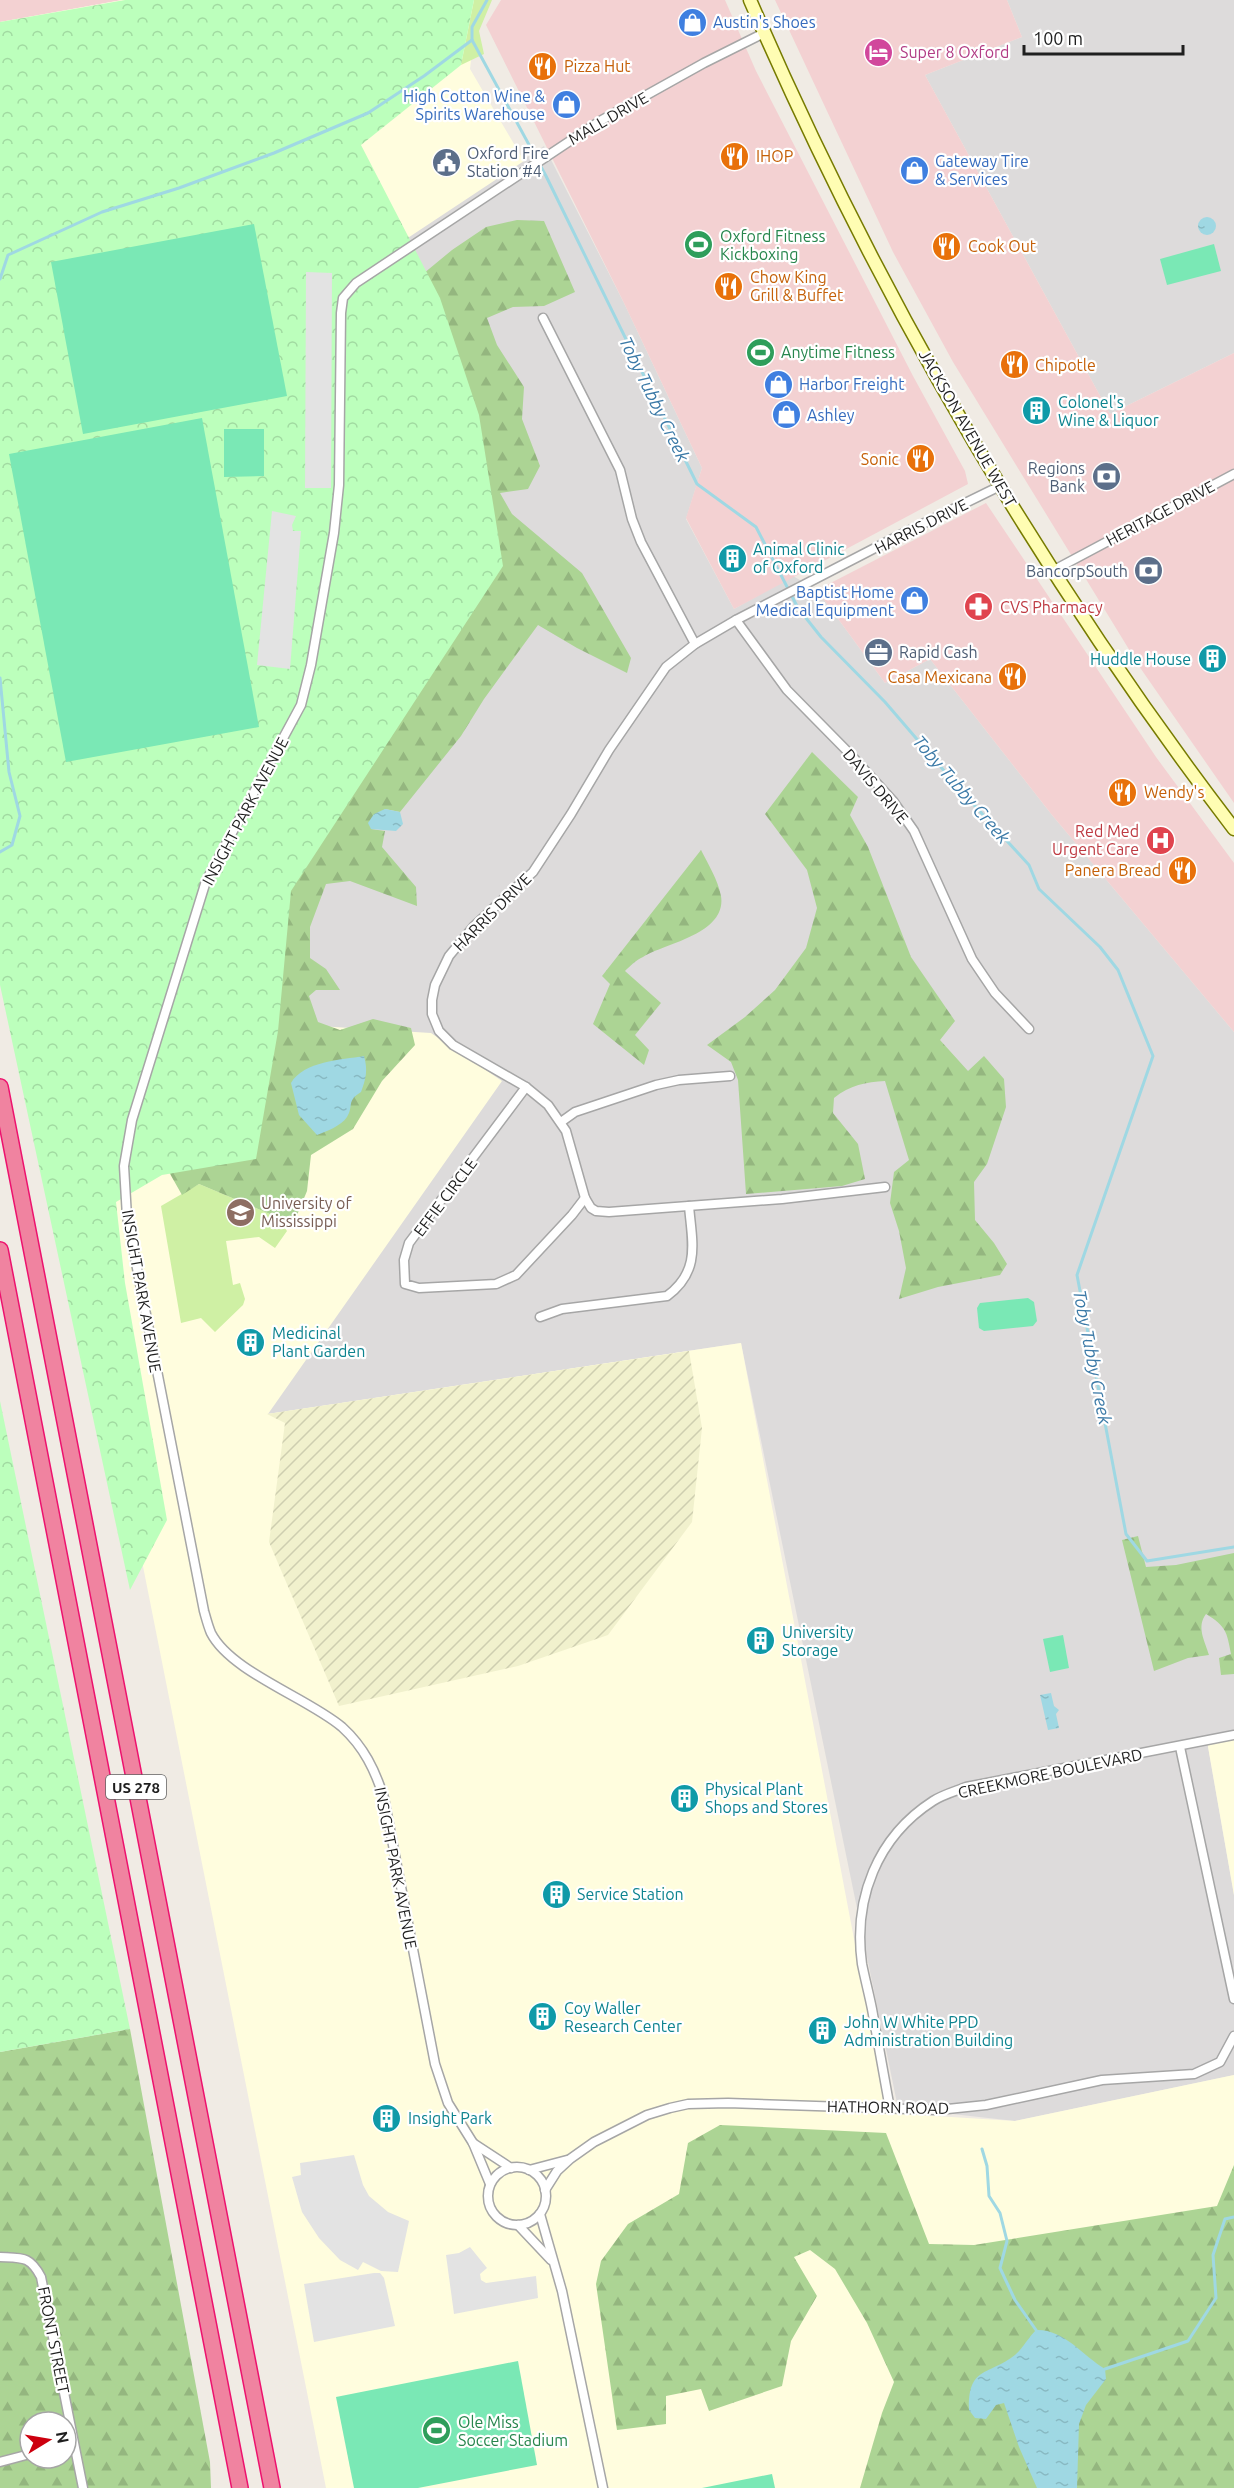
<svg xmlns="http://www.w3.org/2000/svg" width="1234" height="2488" font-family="Ubuntu,sans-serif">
<defs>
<pattern id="farmland-furrows" width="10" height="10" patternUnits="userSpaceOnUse" patternTransform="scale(1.5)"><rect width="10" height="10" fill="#f1f1cd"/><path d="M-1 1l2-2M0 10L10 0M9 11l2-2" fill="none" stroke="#ceceb0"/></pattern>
<pattern id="forest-firs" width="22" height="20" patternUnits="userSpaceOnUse" patternTransform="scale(1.5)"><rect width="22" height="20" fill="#acd494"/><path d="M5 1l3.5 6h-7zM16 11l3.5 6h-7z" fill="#94b67f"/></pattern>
<pattern id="park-crowns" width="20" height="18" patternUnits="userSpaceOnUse" patternTransform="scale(1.5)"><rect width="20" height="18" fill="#bcffbc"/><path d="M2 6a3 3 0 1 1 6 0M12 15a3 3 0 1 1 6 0" fill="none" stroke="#a1daa1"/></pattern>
<pattern id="water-ripples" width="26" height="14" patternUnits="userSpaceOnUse" patternTransform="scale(1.5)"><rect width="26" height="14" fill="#9fd8e3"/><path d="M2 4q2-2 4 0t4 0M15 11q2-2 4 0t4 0" fill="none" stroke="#88b9c2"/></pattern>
</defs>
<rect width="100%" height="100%" fill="#f0ebe4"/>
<g fill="#dddbdb">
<polygon points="1007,0 1234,0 1234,353 1110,414 925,75 1022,37"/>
<polygon points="544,146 624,303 702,468 686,519 734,609 793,576 817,590 885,683 930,659 1052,815 1234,1032 1234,1738 1207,1741 1234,1895 1234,2075 1015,2121 898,2108 741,1343 267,1414 501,1081 175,1017 360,269"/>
</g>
<g fill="#f3d1d2">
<polygon points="0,0 122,0 0,22"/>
<polygon points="501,0 725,0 756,71 913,376 965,471 968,484 734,609 686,518 702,468 624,303 486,25"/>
<polygon points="775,0 1007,0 1022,37 925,75 1110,414 1234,353 1234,803 1141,669 953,362 893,252"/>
<polygon points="986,503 1156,757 1234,863 1234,1032 1052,815 930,659 885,683 817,590"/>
</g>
<g fill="#fffdde">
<polygon points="122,0 478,0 470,69 524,161 361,269 176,1017 431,1033 502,1081 268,1414 741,1343 887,2113 1015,2121 1234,2075 1234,2488 326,2488 108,1390 0,870 0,22"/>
<polygon points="1234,1738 1234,1895 1207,1741"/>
</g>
<polygon fill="url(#farmland-furrows)" points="689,1351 702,1428 692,1522 608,1635 518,1666 339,1706 269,1542 285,1423 267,1414"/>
<g fill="#cff0a4">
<polygon points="474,0 492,0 479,31 484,54 461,65"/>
<polygon points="199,1184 277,1217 287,1231 275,1248 259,1237 226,1241 233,1285 240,1283 245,1299 243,1305 215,1332 201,1318 181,1323 161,1206"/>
</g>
<g fill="url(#forest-firs)" fill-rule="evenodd">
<polygon points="517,220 544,221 575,292 544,306 513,307 487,318 497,345 524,387 522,419 540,466 528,489 500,493 512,514 582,573 631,658 627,673 577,648 538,625 484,699 461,736 400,812 385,809 371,829 385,831 382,847 416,887 417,906 350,881 326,884 310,927 310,958 326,969 340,990 316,990 309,996 318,1022 340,1030 373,1019 411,1028 415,1045 382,1081 353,1129 311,1155 307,1191 295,1220 277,1217 199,1184 182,1195 165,1165 412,283 452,250 486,227"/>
<path d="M812,752L858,797L850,815L868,847L911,957L955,1021L940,1040L968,1071L984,1056L1004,1079L1006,1107L987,1164L974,1182L975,1220L994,1243L1007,1264L1000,1275L938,1287L899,1299L906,1268L899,1231L890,1203L894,1172L909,1160L885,1081C866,1082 850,1085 834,1098L833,1113L858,1144L865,1179L842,1186L746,1194L738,1080L731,1062L707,1045L745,1017L775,990L806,948L817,908L807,870L765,814Z"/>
<path d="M701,850C708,864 718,880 721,896C727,934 666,943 643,957C636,960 630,966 625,971L661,1003L635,1035L649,1050L644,1065L593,1024L610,984L602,976Z"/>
<path d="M1138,1536L1146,1567L1176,1565L1234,1553V1674L1221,1675L1219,1658L1231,1654C1227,1632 1226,1626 1206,1614C1196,1627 1205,1641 1209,1655L1188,1658L1154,1671L1122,1540Z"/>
<path d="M130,2029L210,2462L211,2488H0V2052ZM30,2422H66V2458H30Z"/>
<polygon points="720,2125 886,2133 929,2244 974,2245 1217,2206 1234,2165 1234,2488 860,2488 882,2413 894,2382 867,2323 835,2269 810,2250 794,2257 817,2296 791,2341 782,2386 709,2411 701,2389 666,2396 666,2424 617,2430 596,2284 601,2261 628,2224 679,2194 688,2143"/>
</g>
<g fill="url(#park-crowns)">
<polygon points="125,0 474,0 461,65 361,145 440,298 479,415 503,566 291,891 278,1031 256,1159 162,1175 116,1202 125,1283 167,1520 130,1590 0,985 0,22"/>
<polygon points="0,1401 130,2029 0,2052"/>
</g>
<g fill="#7ae8b5">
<polygon points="254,224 287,396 83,434 51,262"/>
<polygon points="1214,244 1221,271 1167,285 1160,259"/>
<polygon points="202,418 259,727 66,762 9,454"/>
<polygon points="224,429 264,429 264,476 224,477"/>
<polygon points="1028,1298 1034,1302 1037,1321 1033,1326 984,1331 979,1328 977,1308 980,1303"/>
<polygon points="1063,1635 1069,1668 1050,1672 1043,1639"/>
<polygon points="518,2361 537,2465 418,2488 354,2488 336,2397"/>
<polygon points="772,2474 775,2488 702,2488"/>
</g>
<g fill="#e3e3e3">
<polygon points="306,272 332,273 331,488 305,488"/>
<polygon points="272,511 296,516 292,525 293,531 301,531 290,669 257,665"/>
<polygon points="354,2155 363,2185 369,2196 388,2212 409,2221 398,2272 381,2271 363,2262 358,2270 340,2260 319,2238 302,2212 292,2177 301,2175 300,2163"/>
<polygon points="470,2247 487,2268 480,2274 481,2280 486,2283 536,2276 538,2298 454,2314 446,2255 459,2253"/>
<polygon points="374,2273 380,2273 384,2278 395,2326 314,2342 304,2284"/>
</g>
<g fill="url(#water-ripples)">
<circle cx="1207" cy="226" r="9"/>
<polygon points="385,809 400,812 403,824 396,831 371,829 368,823 374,814"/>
<path d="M364,1056C368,1070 366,1079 361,1092C346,1101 354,1106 347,1117C341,1126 327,1131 317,1135L299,1115L291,1083C304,1061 341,1060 364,1056Z"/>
<polygon points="1051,1693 1054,1706 1059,1710 1056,1714 1059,1728 1048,1730 1040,1695"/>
<path d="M1036,2330C1064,2329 1082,2355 1105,2369L1106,2379L1086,2405L1079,2424L1077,2488H1037L1019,2447L1004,2403L996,2405L986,2419L975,2418L969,2410C968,2366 988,2376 1015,2355C1023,2348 1028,2338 1036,2330Z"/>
</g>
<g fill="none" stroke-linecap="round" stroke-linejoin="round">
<g stroke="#9fd8e3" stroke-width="3">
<polyline points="487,0 472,27 472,40 546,176 697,484 756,527 798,608 821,637 885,702 964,794 1029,865 1039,889 1100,947 1118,970 1153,1056 1077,1275 1126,1534 1147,1561 1234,1547"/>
<polyline points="0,279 8,255 102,212 179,188 274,153 368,113 424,76 472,40"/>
<polyline points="0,678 9,772 20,816 12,845 0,852"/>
<polyline points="982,2149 987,2166 989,2196 1000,2213 1007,2241 1000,2268 1015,2300 1036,2330"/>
<polyline points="1105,2369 1188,2341 1216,2298 1213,2255 1225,2219 1234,2217"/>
</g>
<defs>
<g id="street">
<polyline points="543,318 620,470 632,519 641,542 695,644"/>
<polyline points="1054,570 1234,474"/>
<polyline points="736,620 787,690 850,754 893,801 914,831 972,959 995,993 1029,1029"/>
<polyline points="526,1087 409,1243 404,1260 405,1284 419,1288 496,1284 516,1275 572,1215 585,1198"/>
<polyline points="561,1122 575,1112 656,1085 679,1080 730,1076"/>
<polyline points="885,1187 782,1199 609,1212 596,1211 591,1208 585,1198 566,1131 548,1105 526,1087 453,1045 439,1031 432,1014 432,1000 435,985 449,956 474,926 533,872 571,814 609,750 666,667 695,644 736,620 902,534 1000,486"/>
<path d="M540,1317L562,1309L667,1296C701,1271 692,1242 689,1206"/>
<polyline points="1180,1747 1234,1999"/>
<path d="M890,2109C884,2075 878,2042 872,2009C869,1994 865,1979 862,1964C853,1899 877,1837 933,1801C942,1795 956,1791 966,1787L1234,1735"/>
<polyline points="473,2143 511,2168"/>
<circle cx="517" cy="2196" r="29"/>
<polyline points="529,2170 567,2160"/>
<path d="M490,2184L473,2143L448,2103L435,2064L384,1798C375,1770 364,1747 342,1727C308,1698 231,1672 211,1633C208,1626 206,1618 204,1611L127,1217L124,1166L132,1120L206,881L301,705L311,665L334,533L339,485L341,313L343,298L356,283L600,121L704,63L764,33"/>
<polyline points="545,2190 557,2171 570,2159 594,2142 647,2115 670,2108 688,2104 728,2103 938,2110 986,2105 1102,2080 1194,2074 1220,2062 1234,2036"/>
<polyline points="540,2214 562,2291 603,2488"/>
<polyline points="518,2225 551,2260"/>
<path d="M0,2257C23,2258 30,2256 41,2277L83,2488"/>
<polyline points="0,2462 30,2454"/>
</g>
<path id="secondary" d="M750,0C877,294 1040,575 1234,829"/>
<g id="highway">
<polyline points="0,1087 272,2488"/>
<polyline points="0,1250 240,2488"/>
</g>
</defs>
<use href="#street" stroke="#a6a6a6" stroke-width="11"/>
<use href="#secondary" stroke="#777b00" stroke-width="15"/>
<use href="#highway" stroke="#ed126e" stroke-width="18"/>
<use href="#street" stroke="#fff" stroke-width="8"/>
<use href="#secondary" stroke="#fffdb3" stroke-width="12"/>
<use href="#highway" stroke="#f083a0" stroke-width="15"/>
</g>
<defs>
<symbol id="shop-disc" viewBox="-11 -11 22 22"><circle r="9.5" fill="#3f7fe0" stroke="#fff"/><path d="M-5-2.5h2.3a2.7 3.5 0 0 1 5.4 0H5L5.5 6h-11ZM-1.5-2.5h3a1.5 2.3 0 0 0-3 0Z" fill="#fff"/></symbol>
<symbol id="hotel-disc" viewBox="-11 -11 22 22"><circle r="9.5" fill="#d1479c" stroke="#fff"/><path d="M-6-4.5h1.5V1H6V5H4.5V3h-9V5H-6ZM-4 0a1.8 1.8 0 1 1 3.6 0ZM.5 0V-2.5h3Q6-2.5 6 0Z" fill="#fff"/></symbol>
<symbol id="restaurant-disc" viewBox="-11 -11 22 22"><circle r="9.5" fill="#e8710a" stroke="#fff"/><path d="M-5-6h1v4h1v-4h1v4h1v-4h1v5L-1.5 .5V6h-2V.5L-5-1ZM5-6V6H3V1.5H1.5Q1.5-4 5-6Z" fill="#fff"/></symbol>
<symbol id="civic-disc" viewBox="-11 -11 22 22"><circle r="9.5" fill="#5c6f8a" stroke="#fff"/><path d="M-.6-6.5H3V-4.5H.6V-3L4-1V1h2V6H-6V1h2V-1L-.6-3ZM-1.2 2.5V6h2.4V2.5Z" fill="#fff"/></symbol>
<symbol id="stadium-disc" viewBox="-11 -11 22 22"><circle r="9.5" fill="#2e9e5b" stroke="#fff"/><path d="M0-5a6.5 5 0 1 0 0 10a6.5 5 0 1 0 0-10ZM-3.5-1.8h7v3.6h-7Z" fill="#fff"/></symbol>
<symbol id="building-disc" viewBox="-11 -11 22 22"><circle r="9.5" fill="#0f9aa8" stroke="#fff"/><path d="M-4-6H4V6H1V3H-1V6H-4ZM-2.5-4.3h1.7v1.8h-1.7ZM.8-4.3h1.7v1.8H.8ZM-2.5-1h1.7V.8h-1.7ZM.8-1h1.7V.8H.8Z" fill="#fff"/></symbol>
<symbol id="bank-disc" viewBox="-11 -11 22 22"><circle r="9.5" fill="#5c6f8a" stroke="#fff"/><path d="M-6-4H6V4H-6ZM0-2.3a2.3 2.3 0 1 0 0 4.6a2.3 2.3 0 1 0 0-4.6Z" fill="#fff"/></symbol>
<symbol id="pharmacy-disc" viewBox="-11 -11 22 22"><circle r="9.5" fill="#e0444e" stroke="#fff"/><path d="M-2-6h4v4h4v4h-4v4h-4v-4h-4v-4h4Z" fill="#fff"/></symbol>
<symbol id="office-disc" viewBox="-11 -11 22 22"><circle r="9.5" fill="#5c6f8a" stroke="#fff"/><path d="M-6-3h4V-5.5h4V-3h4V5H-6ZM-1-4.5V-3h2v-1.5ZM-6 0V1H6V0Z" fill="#fff"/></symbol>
<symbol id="hospital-disc" viewBox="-11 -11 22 22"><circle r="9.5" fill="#e0444e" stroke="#fff"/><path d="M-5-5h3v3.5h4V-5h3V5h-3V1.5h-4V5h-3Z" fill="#fff"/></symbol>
<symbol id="university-disc" viewBox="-11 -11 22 22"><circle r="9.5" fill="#8d6e63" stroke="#fff"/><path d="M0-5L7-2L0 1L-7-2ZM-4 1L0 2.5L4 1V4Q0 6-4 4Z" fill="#fff"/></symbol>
</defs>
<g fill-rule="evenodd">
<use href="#shop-disc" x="676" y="6" width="33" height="33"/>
<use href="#hotel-disc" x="862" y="36" width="33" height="33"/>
<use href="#restaurant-disc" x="526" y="50" width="33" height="33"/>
<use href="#shop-disc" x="550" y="88" width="33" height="33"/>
<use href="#restaurant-disc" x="718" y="140" width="33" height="33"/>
<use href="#civic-disc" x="430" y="146" width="33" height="33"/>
<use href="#shop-disc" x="898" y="154" width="33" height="33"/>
<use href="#stadium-disc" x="682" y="228" width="33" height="33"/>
<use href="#restaurant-disc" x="930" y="230" width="33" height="33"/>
<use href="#restaurant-disc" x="712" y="270" width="33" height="33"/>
<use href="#stadium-disc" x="744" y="336" width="33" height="33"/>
<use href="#restaurant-disc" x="998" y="348" width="33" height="33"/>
<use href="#shop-disc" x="762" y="368" width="33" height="33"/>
<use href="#building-disc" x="1020" y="394" width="33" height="33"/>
<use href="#shop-disc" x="770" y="398" width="33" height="33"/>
<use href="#restaurant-disc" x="904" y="442" width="33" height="33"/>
<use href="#bank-disc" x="1090" y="460" width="33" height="33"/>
<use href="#building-disc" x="716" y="542" width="33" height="33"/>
<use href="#bank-disc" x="1132" y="554" width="33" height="33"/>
<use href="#shop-disc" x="898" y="584" width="33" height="33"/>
<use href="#pharmacy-disc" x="962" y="590" width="33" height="33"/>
<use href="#office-disc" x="862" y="636" width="33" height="33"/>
<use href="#building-disc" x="1196" y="642" width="33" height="33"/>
<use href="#restaurant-disc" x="996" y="660" width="33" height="33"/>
<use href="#restaurant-disc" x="1106" y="776" width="33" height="33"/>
<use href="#hospital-disc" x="1144" y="824" width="33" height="33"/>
<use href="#restaurant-disc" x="1166" y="854" width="33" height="33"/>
<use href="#university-disc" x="224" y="1196" width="33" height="33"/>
<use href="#building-disc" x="234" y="1326" width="33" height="33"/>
<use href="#building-disc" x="744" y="1624" width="33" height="33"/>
<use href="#building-disc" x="668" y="1782" width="33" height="33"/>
<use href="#building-disc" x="540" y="1878" width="33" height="33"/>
<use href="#building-disc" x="526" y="2000" width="33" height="33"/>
<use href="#building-disc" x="806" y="2014" width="33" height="33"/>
<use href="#building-disc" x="370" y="2102" width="33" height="33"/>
<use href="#stadium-disc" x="420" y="2414" width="33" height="33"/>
</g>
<g text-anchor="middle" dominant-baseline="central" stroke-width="4.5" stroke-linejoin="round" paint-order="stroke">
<rect fill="#fff" stroke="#626262" stroke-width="1.5" x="106" y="1775" width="60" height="24" rx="4.5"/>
<g font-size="15" font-weight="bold" fill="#1f1f1f">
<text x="136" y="1787">US 278</text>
</g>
<g font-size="16" fill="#366cbe" stroke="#fff" text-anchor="start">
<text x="713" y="22">Austin's Shoes</text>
<text x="545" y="96" text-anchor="end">High Cotton Wine &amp;<tspan x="545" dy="18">Spirits Warehouse</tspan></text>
<text x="935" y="161">Gateway Tire<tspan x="935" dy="18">&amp; Services</tspan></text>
<text x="799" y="384">Harbor Freight</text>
<text x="807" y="415">Ashley</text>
<text x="894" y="592" text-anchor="end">Baptist Home<tspan x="894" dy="18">Medical Equipment</tspan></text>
</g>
<g font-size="16" fill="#b23c85" stroke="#fff" text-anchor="start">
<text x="900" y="52">Super 8 Oxford</text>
</g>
<g font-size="16" fill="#c56008" stroke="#fff" text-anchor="start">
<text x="564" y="66">Pizza Hut</text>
<text x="756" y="156">IHOP</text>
<text x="968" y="246">Cook Out</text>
<text x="750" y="277">Chow King<tspan x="750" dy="18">Grill &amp; Buffet</tspan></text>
<text x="1035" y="365">Chipotle</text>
<text x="899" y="459" text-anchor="end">Sonic</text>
<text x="992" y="677" text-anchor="end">Casa Mexicana</text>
<text x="1144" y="792">Wendy's</text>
<text x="1161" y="870" text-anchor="end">Panera Bread</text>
</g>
<g font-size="16" fill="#1f1f1f" stroke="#fff">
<text transform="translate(608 118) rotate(-30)">MALL DRIVE</text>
<text transform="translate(968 428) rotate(60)">JACKSON AVENUE WEST</text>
<text transform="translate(1160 513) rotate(-28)">HERITAGE DRIVE</text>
<text transform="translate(921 526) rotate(-27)">HARRIS DRIVE</text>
<text transform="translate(876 786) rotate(50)">DAVIS DRIVE</text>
<text transform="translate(245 811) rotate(-62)">INSIGHT PARK AVENUE</text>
<text transform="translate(492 912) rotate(-45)">HARRIS DRIVE</text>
<text transform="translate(445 1197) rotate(-53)">EFFIE CIRCLE</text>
<text transform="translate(142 1291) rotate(80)">INSIGHT PARK AVENUE</text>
<text transform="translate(1050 1773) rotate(-12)">CREEKMORE BOULEVARD</text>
<text transform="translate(396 1868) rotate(79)">INSIGHT PARK AVENUE</text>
<text transform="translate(888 2107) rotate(1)">HATHORN ROAD</text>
<text transform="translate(54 2340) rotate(79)">FRONT STREET</text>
</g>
<g font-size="16" fill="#4e5e75" stroke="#fff" text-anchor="start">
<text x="467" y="153">Oxford Fire<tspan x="467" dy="18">Station #4</tspan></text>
<text x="1085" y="468" text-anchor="end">Regions<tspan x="1085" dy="18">Bank</tspan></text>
<text x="1128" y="571" text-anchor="end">BancorpSouth</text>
<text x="899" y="652">Rapid Cash</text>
</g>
<g font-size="16" fill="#27864d" stroke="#fff" text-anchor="start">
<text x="720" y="236">Oxford Fitness<tspan x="720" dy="18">Kickboxing</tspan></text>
<text x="781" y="352">Anytime Fitness</text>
<text x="458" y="2422">Ole Miss<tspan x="458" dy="18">Soccer Stadium</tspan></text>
</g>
<g font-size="16" fill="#0d838f" stroke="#fff" text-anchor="start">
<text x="1058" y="402">Colonel's<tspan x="1058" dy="18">Wine &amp; Liquor</tspan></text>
<text x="753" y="549">Animal Clinic<tspan x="753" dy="18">of Oxford</tspan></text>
<text x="1191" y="659" text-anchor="end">Huddle House</text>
<text x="272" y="1333">Medicinal<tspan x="272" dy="18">Plant Garden</tspan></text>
<text x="782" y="1632">University<tspan x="782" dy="18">Storage</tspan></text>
<text x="705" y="1789">Physical Plant<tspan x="705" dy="18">Shops and Stores</tspan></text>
<text x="577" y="1894">Service Station</text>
<text x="564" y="2008">Coy Waller<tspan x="564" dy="18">Research Center</tspan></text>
<text x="844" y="2022">John W White PPD<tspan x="844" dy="18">Administration Building</tspan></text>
<text x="408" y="2118">Insight Park</text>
</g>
<g font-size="16" fill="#be3a42" stroke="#fff" text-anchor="start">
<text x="1000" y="607">CVS Pharmacy</text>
<text x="1139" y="831" text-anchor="end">Red Med<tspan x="1139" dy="18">Urgent Care</tspan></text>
</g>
<g font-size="16" fill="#785e54" stroke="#fff" text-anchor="start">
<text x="261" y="1203">University of<tspan x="261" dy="18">Mississippi</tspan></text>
</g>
<g font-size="18" font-style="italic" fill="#3c7aa7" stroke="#fff">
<text transform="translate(655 399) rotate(64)">Toby Tubby Creek</text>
<text transform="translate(962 789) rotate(49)">Toby Tubby Creek</text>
<text transform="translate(1093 1357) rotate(79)">Toby Tubby Creek</text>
</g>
</g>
<g transform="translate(48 2440) rotate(79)"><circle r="28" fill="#ffffff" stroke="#a5a5a5" stroke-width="1.5"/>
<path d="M0-4.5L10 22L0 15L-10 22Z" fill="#cd000f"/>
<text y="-9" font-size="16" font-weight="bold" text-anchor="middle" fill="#1f1f1f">N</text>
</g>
<path d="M1024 45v9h159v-9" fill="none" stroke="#1f1f1f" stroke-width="3"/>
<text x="1033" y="45" font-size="18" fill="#1f1f1f" stroke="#ffffff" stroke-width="4.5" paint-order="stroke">100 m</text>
</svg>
